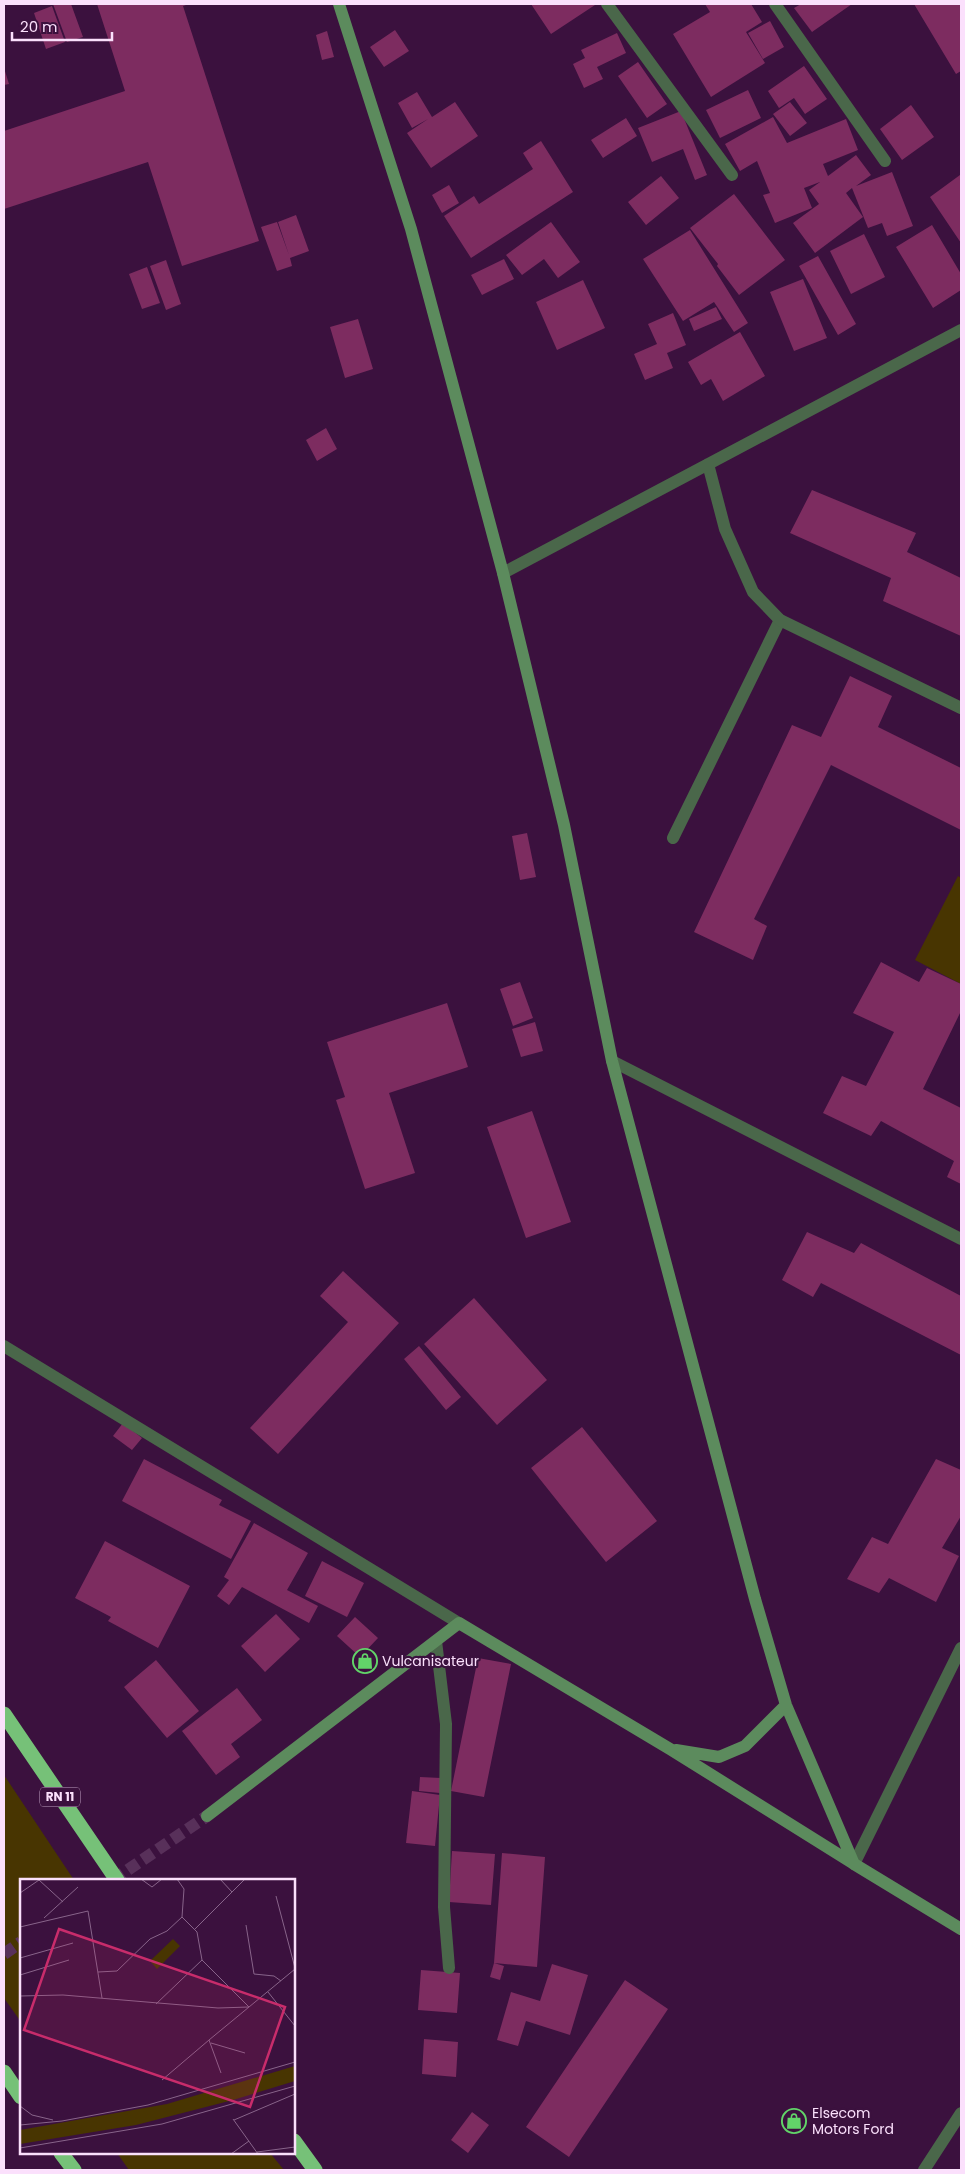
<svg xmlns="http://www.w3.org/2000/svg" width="965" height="2174" font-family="Poppins,sans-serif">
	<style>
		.green { fill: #483501 }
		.building { fill: #7d2c60 }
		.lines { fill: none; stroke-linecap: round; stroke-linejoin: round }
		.secondary-tunnel { stroke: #58305a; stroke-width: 12; stroke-dasharray: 12 6; stroke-linecap: butt }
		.lane { stroke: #4a674a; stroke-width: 12 }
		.street { stroke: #4a674a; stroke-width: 12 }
		.secondary { stroke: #5c8b5d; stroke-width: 12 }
		.highway { stroke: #76c178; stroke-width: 15 }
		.labels { text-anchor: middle; stroke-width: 4.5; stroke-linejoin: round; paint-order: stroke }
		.shield { fill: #3b113e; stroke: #c1a2c3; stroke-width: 1 }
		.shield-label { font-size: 12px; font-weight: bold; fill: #fbe0fc }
		.poi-label { font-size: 14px; fill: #fbe0fc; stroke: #3b113e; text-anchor: start }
		.inset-road { fill: none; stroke: #88648a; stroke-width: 1 }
		.view { fill: #c82c6b; fill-opacity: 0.15; stroke: #c82c6b; stroke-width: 2.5 }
		.inset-edge { fill: none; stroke: #fbe0fc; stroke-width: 2.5 }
	</style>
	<rect width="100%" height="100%" fill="#3b113e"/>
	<path class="green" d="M958,876L961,878V984L915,960Z
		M4,1775L74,1880H21V2022L4,1998Z
		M117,2153H270L284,2170H129Z"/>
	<path class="building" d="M53,4H71L83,37L67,42Z
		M97,4H189L183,6L259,241L182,266L148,162L4,209V131L125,91Z
		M531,4H594L595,5L551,34Z
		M705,4H751L762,22L746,32L765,63L711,97L673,34L710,12Z
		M801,4H852L812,32L794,8Z
		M914,4H961V71L956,74Z
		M52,6L65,42L46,49L34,13Z
		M770,21L784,47L763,59L748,33Z
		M395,30L409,51L384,67L370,47Z
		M327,31L334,57L322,60L316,35Z
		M617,33L626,53L597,67L603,79L584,88L573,64L585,58L581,50Z
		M638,62L667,104L647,118L618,76Z
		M804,66L827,99L805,114L794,98L779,108L768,91Z
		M4,68L9,84L4,85Z
		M748,90L761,118L720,138L706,110Z
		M417,92L432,117L455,102L478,136L431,168L407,133L428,119L412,128L398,103Z
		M790,102L807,123L790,136L773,114Z
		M911,105L934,137L902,160L880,129Z
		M681,111L707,175L695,180L683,149L652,162L638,128Z
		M773,117L787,143L846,119L858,150L823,164L828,176L856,155L871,175L856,186L892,172L913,226L887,236L882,223L868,228L852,188L846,193L863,217L815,253L793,223L819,204L809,190L820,182L804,188L812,208L775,223L763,195L770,193L757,161L740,171L725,144Z
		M626,118L637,136L603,158L591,140Z
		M541,141L573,192L471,258L444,216L474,196L479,204L533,169L523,153Z
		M960,175L961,177V243L930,197Z
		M661,176L679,198L646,225L628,202Z
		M449,185L459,203L442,213L432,195Z
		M734,194L785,260L739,295L717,266L718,264L690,228Z
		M296,215L309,251L290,258L292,266L277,271L261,227L277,222L289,255L278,222Z
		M551,222L580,262L558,278L544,259L522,275L506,255Z
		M932,225L961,274V290L933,308L896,247Z
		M690,230L748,323L734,332L714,302L683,321L643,259Z
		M864,234L885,277L851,294L830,251Z
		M818,256L856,324L838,335L799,266Z
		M504,259L514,279L482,295L471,275Z
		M166,260L181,304L166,310L150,266Z
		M147,267L160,303L142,309L129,274Z
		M803,279L827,338L794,351L770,292Z
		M583,280L605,328L557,350L536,302Z
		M716,307L722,319L694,331L689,319Z
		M673,313L686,345L667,353L673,368L645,380L634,354L657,344L648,324Z
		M358,319L373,369L345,378L330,327Z
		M740,332L765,376L723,401L711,379L701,385L688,362Z
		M326,428L337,449L317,461L306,440Z
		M812,490L916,533L907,552L961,578V636L883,601L891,578L790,533Z
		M850,676L892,696L878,727L961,768V830L831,765L754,919L767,926L753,960L694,932L792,725L821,737Z
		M527,833L536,877L520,880L512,836Z
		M881,962L919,982L927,968L961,984V1011L923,1089L961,1108V1184L947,1177L954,1161L881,1121L871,1136L823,1113L842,1076L866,1086L894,1032L853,1013Z
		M520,982L533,1018L513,1026L500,989Z
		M447,1003L468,1067L389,1093L415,1173L365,1189L336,1100L345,1097L327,1042Z
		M535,1022L543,1051L521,1057L512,1029Z
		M532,1111L571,1222L526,1238L487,1127Z
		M807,1232L854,1253L861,1243L961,1296V1355L821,1283L813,1297L782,1280Z
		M343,1271L399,1323L278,1454L250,1428L348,1322L320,1296Z
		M474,1298L547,1380L497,1425L424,1344Z
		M419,1346L461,1397L446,1410L404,1359Z
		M123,1423L142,1438L132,1450L113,1436Z
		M582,1427L657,1521L606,1562L531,1468Z
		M144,1459L222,1500L219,1505L251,1521L231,1559L122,1501Z
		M936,1459L961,1470V1516L942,1548L959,1556L936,1602L889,1578L879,1593L847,1579L872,1537L888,1544Z
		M254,1523L308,1553L287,1590L318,1606L309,1623L242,1587L229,1605L217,1596L229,1580L224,1577Z
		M105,1541L190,1586L158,1648L108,1621L111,1617L75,1598Z
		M322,1561L364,1583L347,1617L305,1596Z
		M276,1614L300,1639L265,1672L241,1646Z
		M355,1617L378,1638L360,1657L337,1636Z
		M478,1658L511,1664L484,1797L451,1791Z
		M156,1660L199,1711L167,1738L124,1687Z
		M237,1688L262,1720L231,1744L240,1757L216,1775L182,1731Z
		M420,1777L441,1778L440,1793L419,1791Z
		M412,1791L440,1795L435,1846L406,1843Z
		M452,1851L495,1854L491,1905L449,1902Z
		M502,1853L545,1857L537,1967L494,1963L504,1966L500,1980L490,1977L494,1963Z
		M552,1964L588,1975L570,2035L526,2021L518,2046L497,2040L511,1992L540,2001Z
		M421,1970L460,1973L457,2013L418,2010Z
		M625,1980L668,2009L569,2157L526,2127Z
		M424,2039L458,2042L456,2077L422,2074Z
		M472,2112L489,2125L468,2153L451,2140Z"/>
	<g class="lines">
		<path class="secondary-tunnel" d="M113,1880L207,1816
			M4,1954L21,1942"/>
		<path class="lane" d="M673,838L780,620"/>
		<path class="street" d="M607,4L732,175
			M775,4L885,161
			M708,464L725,529L753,592L780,620L961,708
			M503,573L961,330
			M612,1061L961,1239
			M4,1346L459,1623
			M436,1641L446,1724L444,1907L449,1968
			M854,1864L961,1648
			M924,2170L961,2113"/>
		<path class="secondary" d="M339,4L411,229L503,573L564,825L612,1061L755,1599L786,1705L854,1864L961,1929
			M676,1750L719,1757L745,1746L786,1705
			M207,1816L459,1623L670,1749L854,1864"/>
		<path class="highway" d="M4,1714L117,1880
			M4,2072L21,2097
			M294,2141L315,2170
			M61,2153L74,2170"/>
	</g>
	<defs>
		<symbol id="shop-ring" viewBox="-11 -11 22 22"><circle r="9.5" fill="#3b113e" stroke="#62d469" stroke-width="1.5"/><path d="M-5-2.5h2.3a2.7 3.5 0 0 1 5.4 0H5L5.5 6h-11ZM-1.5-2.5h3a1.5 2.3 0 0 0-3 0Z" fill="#62d469"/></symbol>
	</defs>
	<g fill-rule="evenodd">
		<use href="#shop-ring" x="351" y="1647" width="28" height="28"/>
		<use href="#shop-ring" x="780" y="2107" width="28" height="28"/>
	</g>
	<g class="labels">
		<rect class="shield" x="40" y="1787.5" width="40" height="19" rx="4"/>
		<g class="shield-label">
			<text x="60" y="1801">RN 11</text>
		</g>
		<g class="poi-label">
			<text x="382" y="1666">Vulcanisateur</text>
			<text x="812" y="2118">Elsecom<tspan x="812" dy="16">Motors Ford</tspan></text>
		</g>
	</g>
	<g transform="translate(20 1879)">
		<rect width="275" height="275" fill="#3b113e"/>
		<path d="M153,60L160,67L137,90L130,82ZM275,187V202L213,221L116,246L0,265V251L147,225Z" fill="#483501"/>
		<path class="inset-road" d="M121,0L132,8L142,0M200,0L212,13M0,14L19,1L43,23M256,17L275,89M162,38L177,53L182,81L229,128L189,161L201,194M24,39L58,8M226,46L234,95L254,97L261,102M0,48L68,32L82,119M175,50L225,0M0,79L53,64M78,93L97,92L130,60L147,52L162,38L164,10L157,0M0,96L49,81M248,113L275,147M0,117L43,116L198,129L229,128L275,90M136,125L182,81M191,164L225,174M142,201L189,161M0,227L12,236L33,241M213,240L238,275M214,241L275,215M0,246L42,242L128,226L275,183M0,269L142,245L275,207M237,273L275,268M211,275L229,262"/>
		<path class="view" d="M39,50L265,128L230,228L4,151Z"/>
		<rect width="275" height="275" class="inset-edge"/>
	</g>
	<rect width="965" height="2174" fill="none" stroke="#fbe0fc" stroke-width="10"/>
	<path d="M12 32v8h100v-8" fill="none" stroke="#fbe0fc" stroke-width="2.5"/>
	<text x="20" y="32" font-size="15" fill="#fbe0fc" stroke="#3b113e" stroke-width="4" paint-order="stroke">20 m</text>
</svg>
